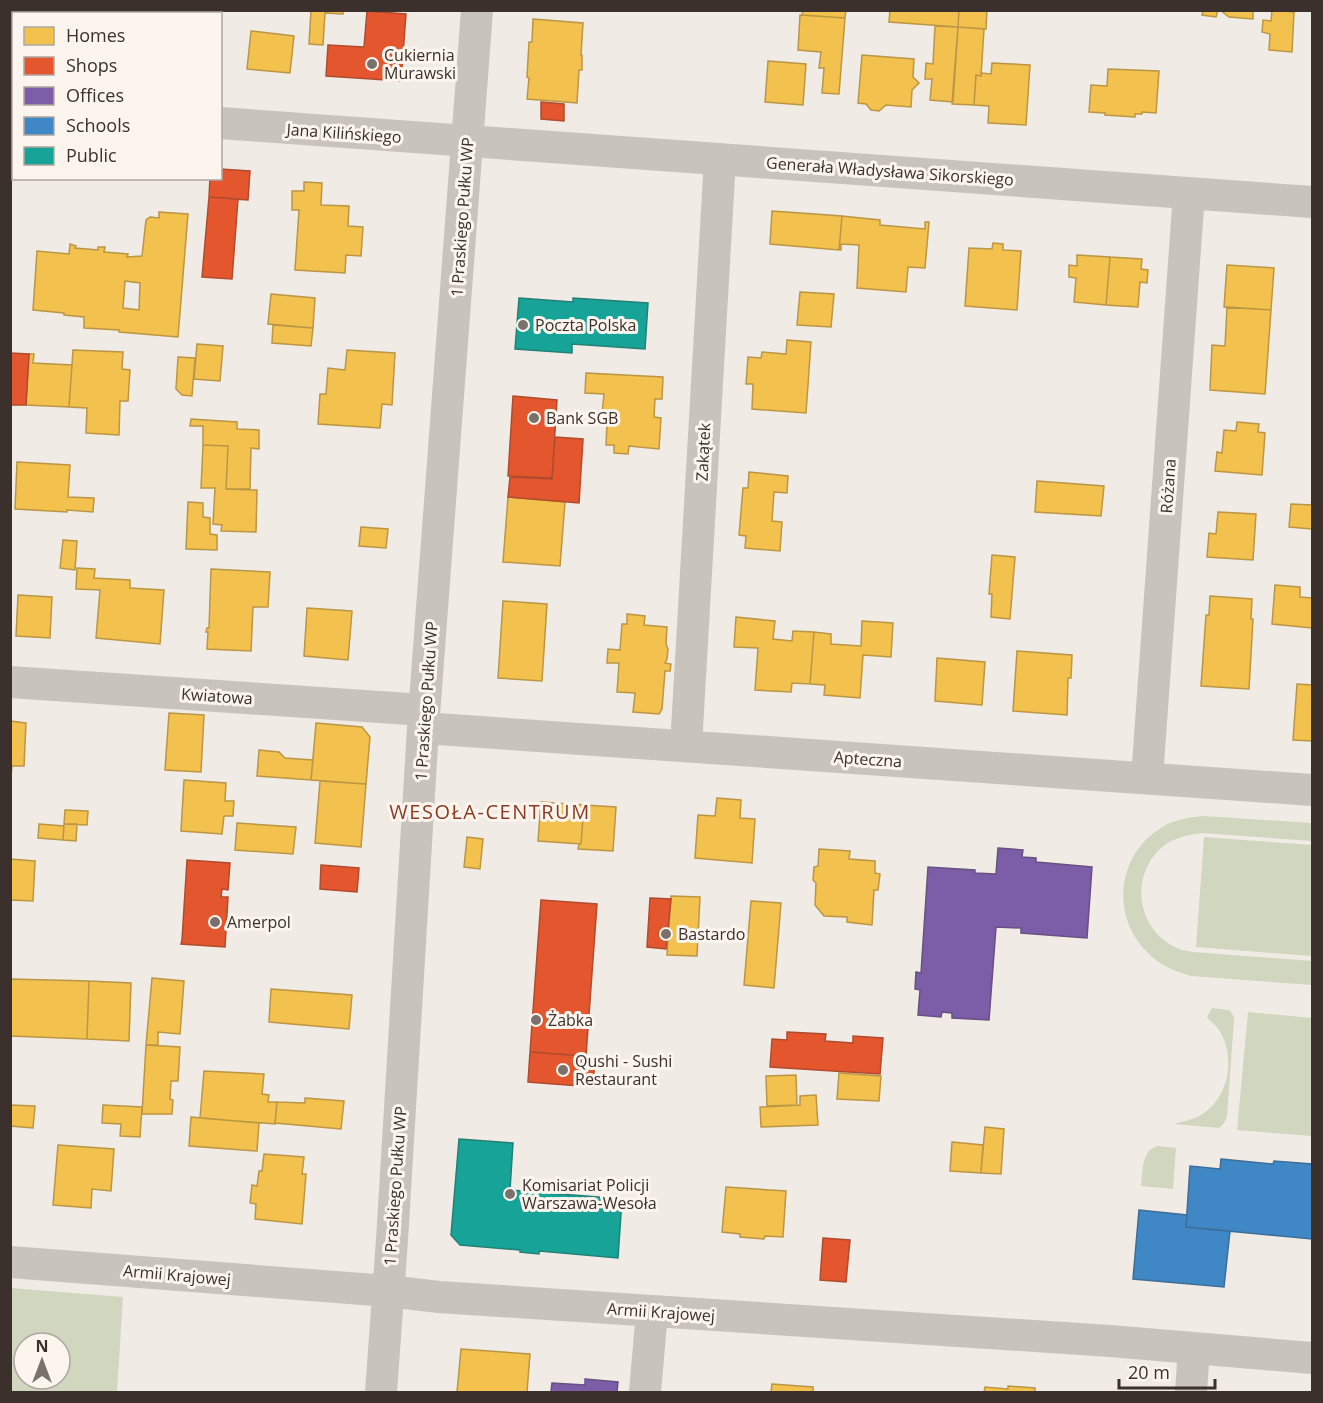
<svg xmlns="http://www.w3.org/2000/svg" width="1323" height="1403" font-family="'Open Sans',sans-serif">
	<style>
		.green { fill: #d1d6bf; fill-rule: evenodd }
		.homes { fill: #f2c14e; stroke: #bb9644; stroke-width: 1.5; fill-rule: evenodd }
		.shops { fill: #e4572e; stroke: #b14b2d; stroke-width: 1.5 }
		.offices { fill: #7b5ea7; stroke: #685082; stroke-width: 1.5 }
		.schools { fill: #3f88c5; stroke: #3e6e97; stroke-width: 1.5 }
		.public { fill: #17a398; stroke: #228077; stroke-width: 1.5 }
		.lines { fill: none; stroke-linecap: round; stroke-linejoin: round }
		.minor { stroke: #c9c3be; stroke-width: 32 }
		.poi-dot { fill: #7a716c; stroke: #fbf5ee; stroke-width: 2 }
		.labels { text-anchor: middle; stroke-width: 6; stroke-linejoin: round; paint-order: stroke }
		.poi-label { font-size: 16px; fill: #3b302b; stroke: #fbf5ee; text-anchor: start }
		.street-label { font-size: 16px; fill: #3b302b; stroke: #fbf5ee }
		.quarter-label { font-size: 20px; letter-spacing: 1.5px; fill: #8c3b22; stroke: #fbf5ee }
	</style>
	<rect width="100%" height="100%" fill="#f0ebe5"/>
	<path class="green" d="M1204,816L1312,823V841L1202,833C1187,835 1171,838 1160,849C1130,877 1137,929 1175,947C1180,950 1187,951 1193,952L1312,961V985L1191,976C1174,971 1159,965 1147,952C1109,914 1118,852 1164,826C1177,819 1191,817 1204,816Z
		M1204,837L1312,845V956L1196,947Z
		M1212,1008L1229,1010L1233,1015L1234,1019L1227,1117L1224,1123L1219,1128L1174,1124C1183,1121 1193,1120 1201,1115C1228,1098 1235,1062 1222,1035C1219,1028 1212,1023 1207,1017Z
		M1248,1012L1312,1018V1136L1237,1130Z
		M1158,1146L1176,1148L1173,1189L1141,1186C1143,1171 1141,1150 1158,1146Z
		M11,1288L123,1297L117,1392H11ZM24,1343H60V1379H24Z"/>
	<path class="homes" d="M22,10H69V14H17Z
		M311,10H343V14L325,13L323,45L309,44Z
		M803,10H846L845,18L802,15Z
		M890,10H959L958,27L889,22Z
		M959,10H987L986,29L958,27Z
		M1203,10H1218L1216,17L1202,15Z
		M1220,10H1253V19L1229,17Z
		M1272,10L1294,12L1292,52L1269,50L1270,34L1262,32L1263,20L1271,21Z
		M800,15L845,18L839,94L822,93L824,68H819L821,52L798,50Z
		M533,19L583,23L581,55H582V70H579L577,103L527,99L529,78L527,77L529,42H532Z
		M935,26L958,27L953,102L930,100L932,79H925L926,63L933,64Z
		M958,27L984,29L981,76L976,75L974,105L952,104Z
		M251,31L294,36L290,73L247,69Z
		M862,55L914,59L913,77L919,83L912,90L911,107L886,105L879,111L871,110L866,104L858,103Z
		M768,61L806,64L803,105L765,102Z
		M992,63L1030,65L1026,125L988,123L989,106L974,105L976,75L981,76V73L991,74Z
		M1108,69L1159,71L1156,113L1142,112V114H1135V117L1105,115V113L1089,112L1091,85L1107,86Z
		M304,182L322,183L321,205L349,206L348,226L363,227L361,256L346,255L345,273L295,270L299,210H292V191H304Z
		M772,211L842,216L839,250L770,244Z
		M159,212L188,214L178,337L119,332V330L84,328V317L64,315V313L33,310L37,251L69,254L70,244L76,246L75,248L98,250V247H105L104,252L128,254L127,257L142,256L146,220L150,217L159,218ZM125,281L140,283L139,310L123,308Z
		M842,216L880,220V225L925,229V222H929L925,268L908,267L906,292L857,288L859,245L841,244V250H839Z
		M993,243L1003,244V250L1021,251L1017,310L965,306L969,248L992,249Z
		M1077,255L1110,257L1106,305L1074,302L1076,278L1069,277V265L1077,266Z
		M1110,257L1142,259L1141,269L1148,270L1147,283L1140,282L1138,307L1106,305Z
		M1227,265L1274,268L1271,310L1224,307Z
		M800,292L834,294L831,327L797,325Z
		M271,294L315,298L313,328L268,324Z
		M1227,307L1271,310L1265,394L1210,390L1212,345L1225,346Z
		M273,325L313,328L311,346L272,343Z
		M787,340L811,342L806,413L752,409L753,384H746L748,357L761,358L762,352L786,354Z
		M197,344L223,346L220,381L194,379Z
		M73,350L123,352L122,369L130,370L128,401H120L119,435L86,433L87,408L69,407Z
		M347,350L395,353L392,405L382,404L380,428L318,424L320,394H326L328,368L345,370Z
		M29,354H34L33,363L72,365L69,407L26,405Z
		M178,357L195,358L192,396L182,395L176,389Z
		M586,373L663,377L662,399H655L654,417L661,418L659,449L629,446L628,454L614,453V445H606L607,424H601L604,394L585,393Z
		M191,419L237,422V429L259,430V449L251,448L250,489H226L228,446L203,445V426H190Z
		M1237,422L1259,424L1258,432L1265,433L1262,475L1215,471L1217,452L1222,453L1224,430L1236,431Z
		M203,445L228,446L226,489L257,490L256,532L221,531L222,525L213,524L215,488H201Z
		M17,462L70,465L68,497L94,498L93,512L67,510V512L15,509Z
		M749,472L788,476L787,493L774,492L772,521L782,522L780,551L745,548L746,536L739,535L743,488H748Z
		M1037,481L1104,486L1101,516L1035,512Z
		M508,497L565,502L560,566L503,562Z
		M188,502L203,503V517L210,518V534L217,535V550L186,549Z
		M1291,504L1312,505V529L1289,527Z
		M1218,512L1256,514L1253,560L1207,557L1209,533L1216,534Z
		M361,527L388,529L386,548L359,546Z
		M63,540L77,541L75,570L60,568Z
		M992,555L1015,557L1010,619L991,617L992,594H989Z
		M77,568L95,569L94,578L130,580V588L164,590L160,644L96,638L100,590L76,589Z
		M211,569L270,572L268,607H253L251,651L207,649L208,632H206L207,628H209Z
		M1275,585L1300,587V597L1312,598V628L1272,624Z
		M18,595L52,597L50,638L16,636Z
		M1210,596L1252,599L1251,619H1253L1249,689L1201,686L1206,615H1209Z
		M503,601L547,604L542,681L498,678Z
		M307,608L352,611L348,660L304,656Z
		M627,614L645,616L644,625L667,627L666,644L668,649L667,659L665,663L671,664L670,671H665L662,709L659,714L633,712L635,693L617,692L619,663H607L608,649L620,650L622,624H627Z
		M736,617L775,621L773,639L792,641L793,631L814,632L810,684L792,683L791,692L755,690L758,648L734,647Z
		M862,621L893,623L891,657L863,655L860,698L824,695L825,685L810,684L814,632L831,634V644L861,646Z
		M1017,651L1072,655L1071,678H1068L1067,715L1013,711Z
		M937,658L985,662L982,705L935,701Z
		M1297,684L1312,685V741L1293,740Z
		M169,713L204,715L201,772L165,770Z
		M10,721L26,723L24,766H12L11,777Z
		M316,723L362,727L370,737L366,784L311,780Z
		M259,750L279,752L285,758L313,760L311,780L257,776Z
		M184,780L226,783L225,801H234L233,816H224L222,834L181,831Z
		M320,781L366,784L361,847L315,843Z
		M717,798L741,800L740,818L755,819L752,863L695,858L698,815L715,816Z
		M541,802L584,805L581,844L538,841Z
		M584,805L616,807L613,851L578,849L579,844H581Z
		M65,810L88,811L87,825L64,824Z
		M237,823L296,827L293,854L235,850Z
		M39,824L64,826L63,840L38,838Z
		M64,824H77L76,841L63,840Z
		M467,837L483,839L480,869L464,867Z
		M819,849L850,851L849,859L875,861V873L880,874L878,890H874L872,925L847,922V917L824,916L815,905L816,883L813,880L814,867L818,866Z
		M10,859L35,861L33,901L10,900Z
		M671,896L700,897L697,956L667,955Z
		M751,901L781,903L774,988L744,985Z
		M152,978L184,981L180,1034L158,1032V1045H146Z
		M10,979L89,981L87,1039L10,1036Z
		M89,981L131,983L129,1041L87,1039Z
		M271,989L352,995L349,1029L269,1022Z
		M146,1045L180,1047L178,1081H171L170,1099L173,1100L172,1114H142Z
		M204,1071L264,1074L262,1094L269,1095L268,1102H277L275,1124L200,1118Z
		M839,1073L881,1076L879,1101L837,1099Z
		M796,1075L797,1105L767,1106L766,1076Z
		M816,1095L818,1125L761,1127L760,1107L800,1105V1096Z
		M305,1098L344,1101L341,1129L275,1123L277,1102L305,1103Z
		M10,1105L35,1106L33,1128L10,1126Z
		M103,1105L142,1107L140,1137L120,1136L121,1124L102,1123Z
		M191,1117L259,1123L257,1151L189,1146Z
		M985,1127L1004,1129L1001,1174L981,1173Z
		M952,1142L983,1145L981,1173L950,1171Z
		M58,1145L114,1149L111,1191L92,1189L91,1208L53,1205Z
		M264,1154L304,1157L302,1174H306L302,1224L255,1219L256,1204L250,1203L252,1185L257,1186L259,1171H262Z
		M726,1187L786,1191L783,1237L765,1236L764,1239L740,1237V1234L722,1232Z
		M461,1349L530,1354L527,1392H457Z
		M772,1384L813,1387V1392H771Z
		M1008,1386L1035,1388V1392H984L985,1387L1008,1389Z"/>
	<path class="shops" d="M367,11L406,14L401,81L326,76L328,45L364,47Z
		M541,102L564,104V121L541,119Z
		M220,169L250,171L248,200L209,197L210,178H220Z
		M209,197L238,199L232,279L202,277Z
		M10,353L29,354L26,405H10Z
		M513,396L557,400L552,478L508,476Z
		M555,437L583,439L579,503L508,497L510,477L552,479Z
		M187,860L230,863L228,890L222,889L221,897H228L225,947L181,944L182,940Z
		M321,865L359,868L357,892L320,889Z
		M650,898L671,899L666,949L647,947Z
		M541,900L597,904L586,1056L530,1052Z
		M787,1032L826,1034L825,1041L853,1043V1036L883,1038L880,1074L770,1067L772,1039L787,1040Z
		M530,1052L595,1057L593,1087L528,1082Z
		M823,1238L850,1240L846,1282L820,1280Z"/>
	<path class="offices" d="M998,848L1023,850L1022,857L1036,858V862L1092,867L1087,938L1021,933V928L996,927L989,1020L952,1018V1013L942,1012L941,1017L918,1015L920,990L915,989L916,972L921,973L928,867L975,870V873L996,874Z
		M585,1379L618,1382L617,1392H551L552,1383L585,1385Z"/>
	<path class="schools" d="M1221,1159L1273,1164L1274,1161L1312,1164V1239L1186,1227L1190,1166L1220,1169Z
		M1139,1210L1187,1215L1186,1227L1230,1231L1224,1287L1133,1279Z"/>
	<path class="public" d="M519,298L573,302V298L648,303L645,349L572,344V353L515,349Z
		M459,1139L513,1143L510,1190L622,1199L618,1258L539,1251V1254L520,1252V1250L460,1245L451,1235Z"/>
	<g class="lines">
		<path class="minor" d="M10,108H14
			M220,123L1312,202
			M10,682L424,710
			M423,728L1312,790
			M686,746L720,159
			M1147,778L1189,193
			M10,1262L388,1291L439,1297L1110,1341L1312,1358
			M381,1392L392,1240L423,728L477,10
			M645,1392L652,1312
			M1191,1392L1194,1348"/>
	</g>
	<g class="poi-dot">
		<circle cx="372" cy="64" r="6"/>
		<circle cx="523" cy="325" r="6"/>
		<circle cx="534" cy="418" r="6"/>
		<circle cx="215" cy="922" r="6"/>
		<circle cx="666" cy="934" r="6"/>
		<circle cx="536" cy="1020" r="6"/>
		<circle cx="563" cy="1070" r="6"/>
		<circle cx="510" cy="1194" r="6"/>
	</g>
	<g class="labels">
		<g class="poi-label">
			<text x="384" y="61">Cukiernia<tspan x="384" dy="18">Murawski</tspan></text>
			<text x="535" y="331">Poczta Polska</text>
			<text x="546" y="424">Bank SGB</text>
			<text x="227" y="928">Amerpol</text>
			<text x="678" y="940">Bastardo</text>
			<text x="548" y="1026">Żabka</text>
			<text x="575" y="1067">Qushi - Sushi<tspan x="575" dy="18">Restaurant</tspan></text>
			<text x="522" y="1191">Komisariat Policji<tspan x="522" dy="18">Warszawa-Wesoła</tspan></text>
		</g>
		<g class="street-label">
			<text transform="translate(344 133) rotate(4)" y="6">Jana Kilińskiego</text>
			<text transform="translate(890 171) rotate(4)" y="6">Generała Władysława Sikorskiego</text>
			<text transform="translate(462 217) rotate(-86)" y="6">1 Praskiego Pułku WP</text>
			<text transform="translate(703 452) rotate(-87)" y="6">Zakątek</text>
			<text transform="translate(1168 486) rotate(-86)" y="6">Różana</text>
			<text transform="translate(217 696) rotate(4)" y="6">Kwiatowa</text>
			<text transform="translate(426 701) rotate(-86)" y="6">1 Praskiego Pułku WP</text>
			<text transform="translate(868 759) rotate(4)" y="6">Apteczna</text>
			<text transform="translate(395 1186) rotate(-86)" y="6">1 Praskiego Pułku WP</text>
			<text transform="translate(177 1275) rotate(5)" y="6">Armii Krajowej</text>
			<text transform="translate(661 1312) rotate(4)" y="6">Armii Krajowej</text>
		</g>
		<g class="quarter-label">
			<text x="490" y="819">WESOŁA-CENTRUM</text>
		</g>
	</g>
	<rect width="1323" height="1403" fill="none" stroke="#3b302b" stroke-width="24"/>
	<rect x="12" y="12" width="210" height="168" fill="#fbf5ee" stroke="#aea6a0" stroke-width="1.5"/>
	<rect x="24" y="27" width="30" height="18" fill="#f2c14e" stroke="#aea6a0" stroke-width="1.5"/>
	<text x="66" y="42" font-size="18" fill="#3b302b">Homes</text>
	<rect x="24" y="57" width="30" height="18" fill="#e4572e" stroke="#aea6a0" stroke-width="1.5"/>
	<text x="66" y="72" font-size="18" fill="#3b302b">Shops</text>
	<rect x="24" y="87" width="30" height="18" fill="#7b5ea7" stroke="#aea6a0" stroke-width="1.5"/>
	<text x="66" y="102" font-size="18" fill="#3b302b">Offices</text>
	<rect x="24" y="117" width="30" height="18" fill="#3f88c5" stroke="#aea6a0" stroke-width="1.5"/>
	<text x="66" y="132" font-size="18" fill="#3b302b">Schools</text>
	<rect x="24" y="147" width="30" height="18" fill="#17a398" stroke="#aea6a0" stroke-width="1.5"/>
	<text x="66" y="162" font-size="18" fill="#3b302b">Public</text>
	<g transform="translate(42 1361)"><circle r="28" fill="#fbf5ee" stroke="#aea6a0" stroke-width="1.5"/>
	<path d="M0-4.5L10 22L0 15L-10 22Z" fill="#7a716c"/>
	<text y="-9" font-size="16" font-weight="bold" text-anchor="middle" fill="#3b302b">N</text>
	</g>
	<path d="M1119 1379v9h96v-9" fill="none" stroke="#3b302b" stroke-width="3"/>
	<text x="1128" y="1379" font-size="18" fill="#3b302b" stroke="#fbf5ee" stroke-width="4.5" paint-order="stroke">20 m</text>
</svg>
